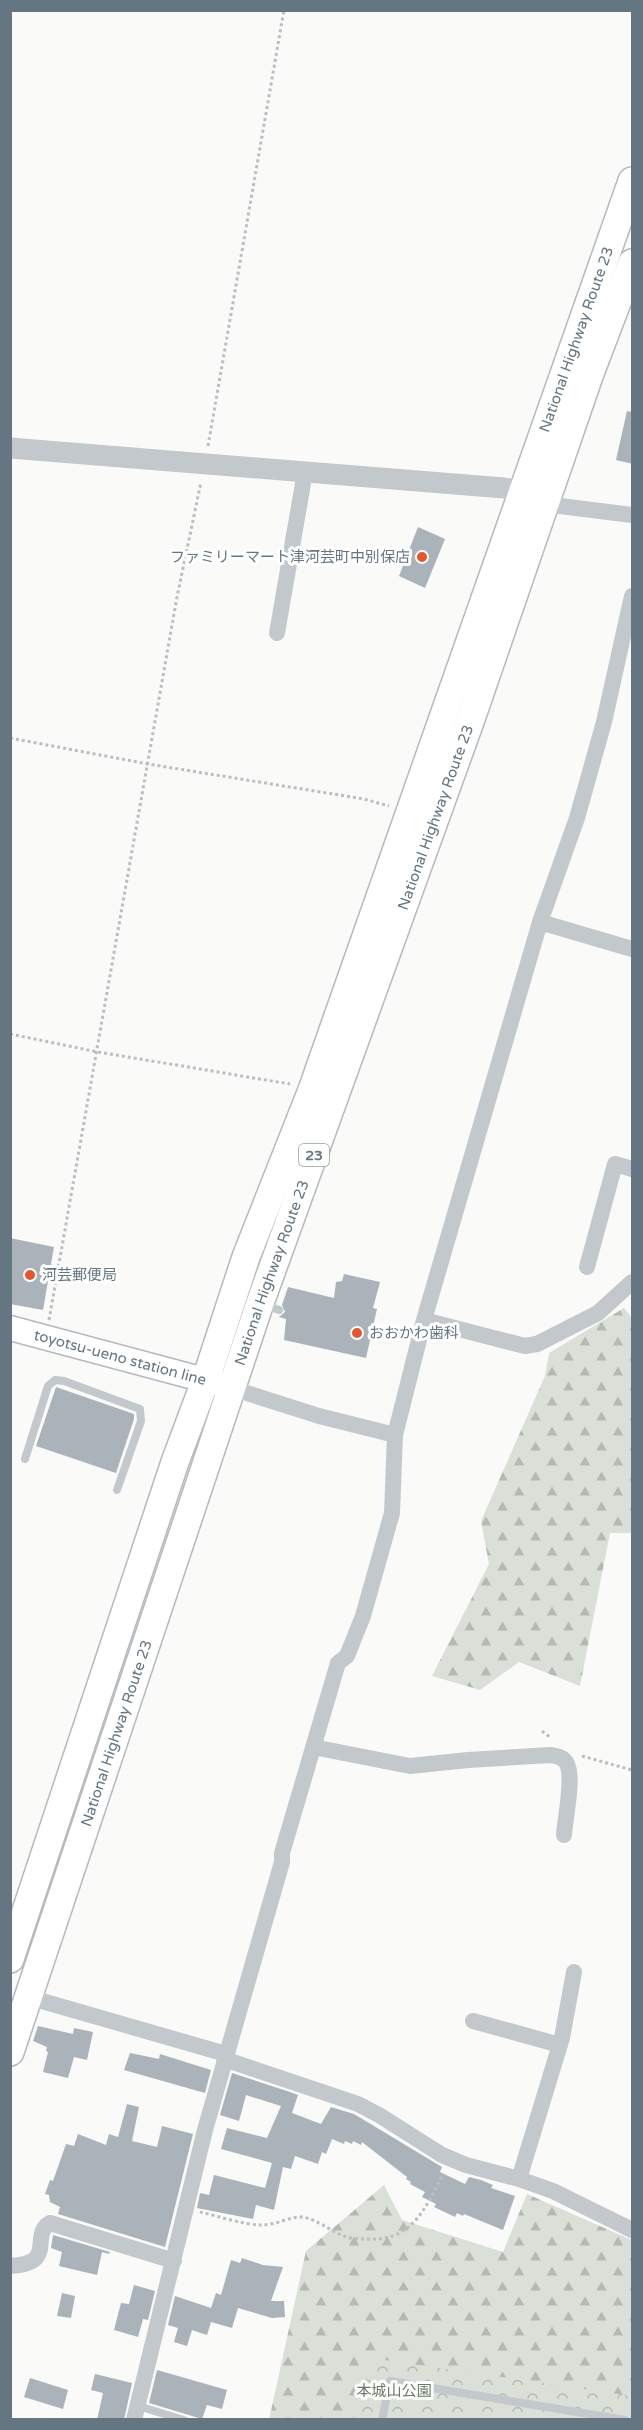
<svg xmlns="http://www.w3.org/2000/svg" width="643" height="2430" font-family="'Varela Round','Noto Sans JP',sans-serif">
	<style>
		.forest { fill: url(#forest-firs) }
		.park { fill: url(#park-crowns) }
		.building { fill: #aab3b9 }
		.lines { fill: none; stroke-linecap: round; stroke-linejoin: round }
		.secondary-casing { stroke: #b3babf; stroke-width: 27 }
		.trunk-casing { stroke: #b4b9bd; stroke-width: 30 }
		.path { stroke: #bbbfc2; stroke-width: 3; stroke-dasharray: 3 3; stroke-linecap: butt }
		.service { stroke: #c3c8cc; stroke-width: 8 }
		.minor { stroke: #c3c8cc; stroke-width: 16 }
		.tertiary { stroke: #c3c8cc; stroke-width: 21 }
		.secondary { stroke: #fff; stroke-width: 24 }
		.trunk { stroke: #fff; stroke-width: 27 }
		.poi-dot { fill: #e4572e; stroke: #fff; stroke-width: 2 }
		.labels { text-anchor: middle; stroke-width: 6; stroke-linejoin: round; paint-order: stroke }
		.shield { fill: #fff; stroke: #939fa8; stroke-width: 1.5 }
		.shield-label { font-size: 14px; font-weight: bold; fill: #657683 }
		.street-label { font-size: 15px; fill: #657683; stroke: #fff }
		.poi-label { font-size: 15px; fill: #657683; stroke: #fff; text-anchor: start }
		.park-label { font-size: 15px; fill: #687a64; stroke: #fff }
	</style>
	<defs>
		<pattern id="forest-firs" width="22" height="20" patternUnits="userSpaceOnUse" patternTransform="scale(1.5)"><rect width="22" height="20" fill="#dadfd7"/><path d="M5 1l3.5 6h-7zM16 11l3.5 6h-7z" fill="#b4b9b4"/></pattern>
		<pattern id="park-crowns" width="20" height="18" patternUnits="userSpaceOnUse" patternTransform="scale(1.5)"><rect width="20" height="18" fill="#dadfd7"/><path d="M2 6a3 3 0 1 1 6 0M12 15a3 3 0 1 1 6 0" fill="none" stroke="#b4b9b4"/></pattern>
	</defs>
	<rect width="100%" height="100%" fill="#fafaf8"/>
	<path class="forest" d="M624,1308L632,1318V1533H610L580,1686L519,1662L480,1690L432,1676L489,1564L481,1521L545,1376L549,1353Z
		M384,2185L402,2220L503,2252L527,2194L632,2240V2419L269,2420L306,2251Z"/>
	<path class="park" d="M371,2358L632,2396V2419L358,2420Z"/>
	<path class="building" d="M627,411L633,412V464L616,460Z
		M418,527L445,539L425,588L399,576Z
		M10,1238L54,1247L43,1310L10,1304Z
		M344,1274L380,1282L373,1308L377,1309L366,1358L284,1340L286,1319L279,1317L285,1312L282,1305L288,1287L334,1298L336,1282L342,1281Z
		M56,1387L134,1414V1419L116,1473L36,1446Z
		M38,2026L73,2034L74,2028L93,2032L87,2060L74,2057L68,2078L43,2072L48,2052L46,2051L47,2047L33,2041Z
		M130,2053L159,2059L160,2054L211,2070L205,2093L124,2070Z
		M232,2073L287,2091L285,2096L287,2091L298,2095L292,2113L321,2124L331,2107L354,2114L442,2167L440,2172L465,2184L469,2177L481,2180L493,2185L491,2188L515,2196L503,2230L464,2214L463,2216L457,2213L455,2217L434,2207L436,2204L422,2197L425,2192L410,2184L411,2182L406,2179L407,2177L362,2142L361,2145L353,2141L352,2144L345,2141L344,2144L332,2139L326,2154L322,2152L318,2164L295,2156L291,2169L283,2167L274,2210L256,2205L253,2219L197,2208L200,2193L209,2195L214,2175L265,2188L272,2163L221,2149L227,2128L267,2138L281,2106L246,2095L239,2121L220,2115Z
		M127,2104L139,2107L132,2141L157,2147L162,2126L193,2134L165,2247L58,2214L60,2207L50,2202L49,2195L45,2194L50,2180L53,2181L66,2144L74,2146L78,2134L106,2145L109,2134L118,2137Z
		M53,2235L110,2252L109,2254L102,2252L97,2275L59,2266L62,2252L51,2248Z
		M242,2258L263,2265L283,2267L271,2301H284L285,2317L272,2318L238,2308L232,2328L211,2322L207,2335L192,2330L187,2346L174,2342L178,2328L168,2325L175,2296L211,2308L216,2293L221,2295L231,2260L240,2263Z
		M134,2285L155,2291L148,2320L143,2319L138,2337L114,2330L121,2303L129,2304Z
		M62,2293L75,2296L71,2318L57,2316Z
		M157,2370L227,2390L222,2409L207,2405L202,2419L149,2403Z
		M95,2374L132,2383L124,2420H97L103,2393L91,2390Z
		M30,2378L68,2390L63,2409L24,2397Z"/>
	<g class="lines">
		<defs>
			<g id="secondary">
				<path id="s1" d="M10,1328L223,1385"/>
			</g>
			<g id="trunk">
				<path id="s2" d="M10,1959L175,1462L206,1379L246,1257L312,1090L632,181"/>
				<path id="s3" d="M10,2052L260,1303L471,719L589,376L632,263"/>
			</g>
		</defs>
		<use href="#secondary" class="secondary-casing"/>
		<use href="#trunk" class="trunk-casing"/>
		<path class="path" d="M208,446L284,10
			M10,738L148,764L364,799L389,806
			M10,1034L98,1052L290,1084
			M49,1320L177,597L201,482
			M542,1731L551,1738
			M582,1756L632,1770
			M200,2212C218,2216 244,2225 262,2225C276,2225 292,2216 302,2217C317,2219 330,2231 344,2236C350,2239 359,2239 366,2239C412,2242 425,2209 443,2174"/>
		<path class="service" d="M263,1304L279,1310
			M25,1459L48,1386L55,1380L64,1381L140,1409L141,1421L117,1490
			M138,2406L184,2420
			M382,2420L390,2381L625,2420"/>
		<path class="minor" d="M544,504L632,515
			M277,633L305,472
			M540,922L632,949
			M587,1267L615,1164L632,1169
			M424,1320L525,1346L537,1344L598,1313L632,1282
			M231,1388L319,1416L395,1435
			M313,1747L410,1766L468,1760L551,1755C557,1756 564,1757 567,1764C574,1778 565,1818 564,1835
			M28,1997L226,2054
			M473,2021L560,2045
			M224,2059L358,2104L379,2115L442,2155L466,2165L519,2179L553,2191L632,2230
			M519,2179L562,2038L574,1972
			M10,2266C58,2264 29,2235 50,2223L174,2261
			M134,2420L205,2130L282,1862V1853L338,1663L347,1656L363,1616L392,1513L395,1435L424,1320L540,922L577,818L604,722L632,596"/>
		<path class="tertiary" d="M10,448L504,488L523,491L534,498"/>
		<use href="#secondary" class="secondary"/>
		<use href="#trunk" class="trunk"/>
	</g>
	<g class="poi-dot">
		<circle cx="422" cy="557" r="6"/>
		<circle cx="30" cy="1275" r="6"/>
		<circle cx="357" cy="1333" r="6"/>
	</g>
	<g class="labels">
		<rect class="shield" x="299" y="1144" width="30" height="22" rx="4.5"/>
		<g class="shield-label">
			<text x="314" y="1160">23</text>
		</g>
		<g class="street-label">
			<text dy="5" stroke="none"><textPath href="#s2" startOffset="1716">National Highway Route 23</textPath></text>
			<text dy="5" stroke="none"><textPath href="#s3" startOffset="1306">National Highway Route 23</textPath></text>
			<text dy="5" stroke="none"><textPath href="#s3" startOffset="822">National Highway Route 23</textPath></text>
			<text dy="5" stroke="none"><textPath href="#s1" startOffset="114">toyotsu-ueno station line</textPath></text>
			<text dy="5" stroke="none"><textPath href="#s3" startOffset="336">National Highway Route 23</textPath></text>
		</g>
		<g class="poi-label">
			<text x="410" y="562" text-anchor="end">ファミリーマート津河芸町中別保店</text>
			<text x="42" y="1280">河芸郵便局</text>
			<text x="369" y="1338">おおかわ歯科</text>
		</g>
		<g class="park-label">
			<text x="394" y="2396">本城山公園</text>
		</g>
	</g>
	<rect width="643" height="2430" fill="none" stroke="#657683" stroke-width="24"/>
</svg>
